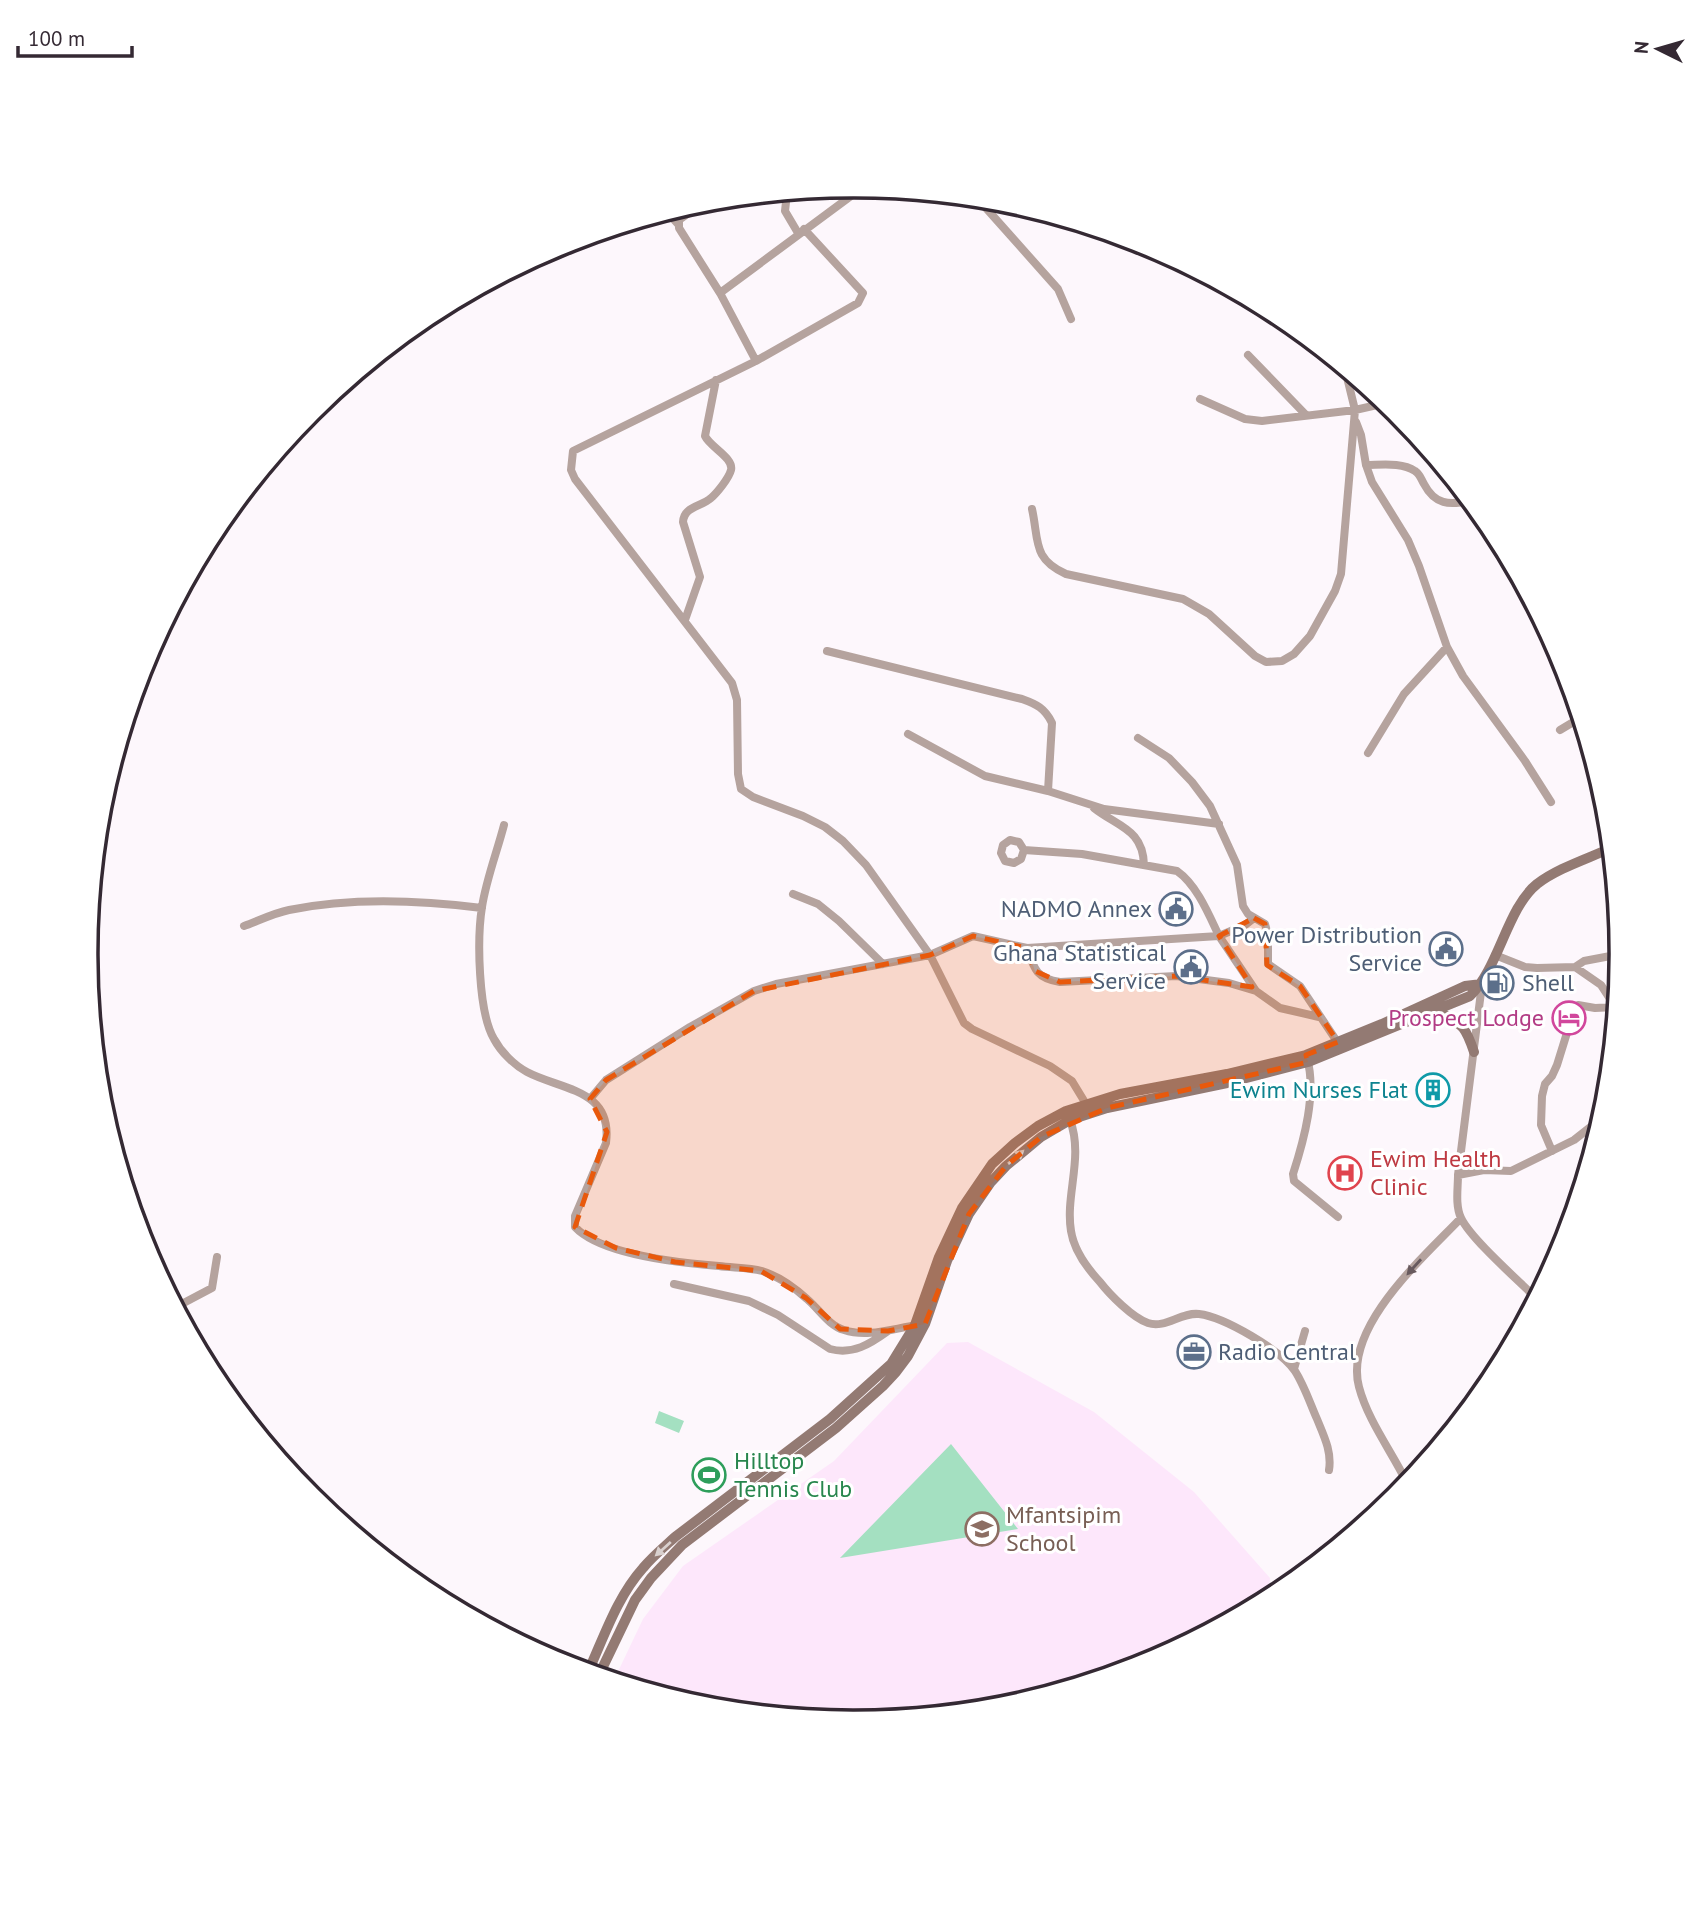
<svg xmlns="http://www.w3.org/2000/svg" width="1707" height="1908" font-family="'PT Sans',sans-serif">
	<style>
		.built { fill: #fde7fb }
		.green { fill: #a4e0c1 }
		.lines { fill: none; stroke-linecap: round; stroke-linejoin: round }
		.street { stroke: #b5a39e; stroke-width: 8 }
		.secondary { stroke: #937a73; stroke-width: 10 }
		.oneway { fill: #d9d0ce }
		.oneway2 { fill: #685a5e }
		.marked { fill: #e8590c; fill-opacity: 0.2; stroke: #e8590c; stroke-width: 5; stroke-dasharray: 14 9; stroke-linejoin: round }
		.labels { text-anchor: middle; stroke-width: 6; stroke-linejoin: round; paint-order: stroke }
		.service-label { font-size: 24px; fill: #4e5e75; stroke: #fff; text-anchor: end }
		.hotel-label { font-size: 24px; fill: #b23c85; stroke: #fff; text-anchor: end }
		.culture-label { font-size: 24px; fill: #0d838f; stroke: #fff; text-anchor: end }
		.health-label { font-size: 24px; fill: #be3a42; stroke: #fff; text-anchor: start }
		.leisure-label { font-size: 24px; fill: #27864d; stroke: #fff; text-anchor: start }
		.education-label { font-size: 24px; fill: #785e54; stroke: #fff; text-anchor: start }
		.rim { fill: none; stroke: #342933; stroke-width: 3.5 }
	</style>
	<rect width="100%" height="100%" fill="#fdf7fc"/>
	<path class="built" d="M968,1342L1094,1412L1194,1492L1270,1578L1268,1599L1147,1663L1003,1707L853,1722L703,1707L614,1680L643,1619L683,1566L834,1461L947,1343Z"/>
	<path class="green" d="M659,1411L684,1421L679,1433L655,1423Z
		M951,1444L1018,1529L840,1558Z
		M696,1467L722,1470L721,1483L695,1480Z"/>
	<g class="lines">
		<path class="street" d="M787,193L785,211L798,233
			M977,198L1058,289L1071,319
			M705,201L679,220V228L720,293L756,361L573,451L571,470L575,479L732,683L737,700L738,774L741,789L753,797L803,816L825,827L843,841L866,865L930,955L964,1023L972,1029L1050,1066L1072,1081L1086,1104
			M667,212L678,224
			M720,293L855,193L858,187
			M1248,355L1306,415
			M756,361L858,303L863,293L804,229
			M1345,369L1355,410L1386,403
			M1356,422L1361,435L1366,465L1372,482L1408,540L1419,566L1447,647L1463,676L1525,761L1551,802
			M1366,465C1381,465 1402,462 1415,471C1420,474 1421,479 1424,484C1435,505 1449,505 1470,501
			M1032,509C1039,540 1032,559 1066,574L1183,599L1209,614L1255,656L1266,662L1282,661L1294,654L1310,636L1335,591L1341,574L1355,410L1262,421L1245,419L1200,399
			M685,620L700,577L683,522C684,506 701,507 711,498C717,493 729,478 731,470C734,458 710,447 705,436L716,380
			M827,651L1022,699C1036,704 1045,708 1052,723L1048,791L1104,809L1219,824
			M1560,730L1580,718
			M908,734L985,776L1048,791
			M1138,738L1169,758L1192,782L1210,806L1237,865L1243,906L1248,914L1265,924L1268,935V964L1300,986L1340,1046
			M1368,753L1404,694L1447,647
			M1094,808C1118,827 1143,829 1144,865
			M504,825C497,852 486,880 482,907C477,938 478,1012 494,1039C501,1052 514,1065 527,1072C561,1090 613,1089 606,1143L575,1216V1227C601,1255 681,1263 719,1266C732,1268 748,1267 762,1271C778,1276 795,1288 807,1299C819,1309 829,1326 844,1330C868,1338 894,1328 919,1325
			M1024,850L1021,859L1014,863L1005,861L1001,853L1003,845L1010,840L1019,842L1024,850L1082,854L1177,871C1197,885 1209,915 1219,936L1245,925L1254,918
			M793,894L818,904L839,921L883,964
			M244,926C258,921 274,913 289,910C352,897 419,900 482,908
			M1027,948C1034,969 1036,978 1060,982L1176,976L1229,983L1256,991
			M1495,955L1525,967L1537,968L1575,967L1601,985L1616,1008
			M1575,967L1584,961L1621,954
			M1482,984L1458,1175C1458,1188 1455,1205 1461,1218C1471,1239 1518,1280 1536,1298
			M1307,1058C1317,1093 1304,1140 1293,1174L1294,1181L1338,1217
			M590,1099L606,1080L690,1027L754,991L776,984L930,955L973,936L1027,948L1219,936L1256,991L1280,1008L1319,1017
			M1605,1110L1608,1091
			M1070,1120C1084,1157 1065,1195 1071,1231C1074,1251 1087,1268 1100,1282C1110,1295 1133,1318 1148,1323C1165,1329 1181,1312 1199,1314C1224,1317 1281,1350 1295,1371C1304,1385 1310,1403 1317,1419C1324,1436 1332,1452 1329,1470
			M1552,1151L1541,1125L1542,1096L1545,1084L1552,1076L1557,1065L1575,1007L1578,1005L1595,1008L1616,1007
			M1458,1175L1484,1170L1511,1171L1574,1140L1602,1118
			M674,1284L749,1301L778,1315L830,1349C853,1355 870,1344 888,1331
			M176,1307L212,1288L217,1257
			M1294,1369L1305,1331
			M1407,1483C1392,1452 1368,1421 1359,1387C1343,1327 1424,1257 1461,1218"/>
		<path class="secondary" d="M1436,1010C1461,1025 1464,1022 1474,1052
			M588,1672C604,1637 617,1597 643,1568C652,1557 664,1547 675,1537L830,1419L891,1364L915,1325L939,1257L962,1208L992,1164L1015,1143L1038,1126L1066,1111L1120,1094L1227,1074L1306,1055L1382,1024L1465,986L1482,984
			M599,1675L635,1600L651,1578L682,1545L836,1428L883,1386L896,1372L908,1356L925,1324L947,1261L969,1214L991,1182L1006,1166L1041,1137L1070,1120L1107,1108L1227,1083L1308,1062L1470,996C1499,968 1507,908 1537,884C1558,868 1587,859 1611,848"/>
	</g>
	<defs><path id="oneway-solid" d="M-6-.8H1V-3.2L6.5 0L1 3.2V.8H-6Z" transform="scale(1.75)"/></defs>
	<g class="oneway">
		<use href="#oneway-solid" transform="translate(1016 1157) rotate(-41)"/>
		<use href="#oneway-solid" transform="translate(663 1549) rotate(138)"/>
	</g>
	<use class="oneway2" href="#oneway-solid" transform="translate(1414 1267) rotate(132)"/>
	<path class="marked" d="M1254,918L1265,924L1267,965L1300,986L1338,1042L1306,1055L1308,1062L1107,1108L1041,1137L1006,1166L969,1214L925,1324L888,1331L840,1329L806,1298L761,1271L675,1262L616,1248L575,1227L607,1132L590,1099L606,1080L754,991L930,955L973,936L1027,948L1035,971L1060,982L1176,976L1252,987L1219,936Z"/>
	<defs>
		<symbol id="civic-ring" viewBox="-11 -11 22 22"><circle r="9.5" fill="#fff" stroke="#5c6f8a" stroke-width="1.5"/><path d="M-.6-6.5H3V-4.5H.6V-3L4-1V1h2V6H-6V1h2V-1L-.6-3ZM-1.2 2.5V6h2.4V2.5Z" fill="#5c6f8a"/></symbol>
		<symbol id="fuel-ring" viewBox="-11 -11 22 22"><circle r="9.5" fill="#fff" stroke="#5c6f8a" stroke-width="1.5"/><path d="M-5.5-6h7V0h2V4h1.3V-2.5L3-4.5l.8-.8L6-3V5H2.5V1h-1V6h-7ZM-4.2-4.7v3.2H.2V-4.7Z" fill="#5c6f8a"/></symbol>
		<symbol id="hotel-ring" viewBox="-11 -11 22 22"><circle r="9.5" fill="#fff" stroke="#d1479c" stroke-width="1.5"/><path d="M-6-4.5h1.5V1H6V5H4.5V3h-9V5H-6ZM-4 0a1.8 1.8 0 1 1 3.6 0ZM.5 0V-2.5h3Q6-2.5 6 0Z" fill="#d1479c"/></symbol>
		<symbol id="building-ring" viewBox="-11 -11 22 22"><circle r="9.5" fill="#fff" stroke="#0f9aa8" stroke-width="1.5"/><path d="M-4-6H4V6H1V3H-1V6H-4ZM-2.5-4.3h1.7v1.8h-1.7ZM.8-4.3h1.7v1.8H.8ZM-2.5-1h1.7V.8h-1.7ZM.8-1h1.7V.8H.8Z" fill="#0f9aa8"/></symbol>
		<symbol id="hospital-ring" viewBox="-11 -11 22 22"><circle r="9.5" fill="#fff" stroke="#e0444e" stroke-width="1.5"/><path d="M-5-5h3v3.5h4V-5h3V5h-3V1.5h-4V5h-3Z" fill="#e0444e"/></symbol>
		<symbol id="office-ring" viewBox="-11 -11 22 22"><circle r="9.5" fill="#fff" stroke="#5c6f8a" stroke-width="1.5"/><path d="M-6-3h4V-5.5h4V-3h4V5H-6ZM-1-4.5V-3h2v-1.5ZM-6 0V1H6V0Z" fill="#5c6f8a"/></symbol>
		<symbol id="stadium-ring" viewBox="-11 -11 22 22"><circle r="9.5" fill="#fff" stroke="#2e9e5b" stroke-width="1.5"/><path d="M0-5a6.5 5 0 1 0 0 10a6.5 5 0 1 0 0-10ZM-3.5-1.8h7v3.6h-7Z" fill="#2e9e5b"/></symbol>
		<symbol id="school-ring" viewBox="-11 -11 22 22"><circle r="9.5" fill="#fff" stroke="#8d6e63" stroke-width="1.5"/><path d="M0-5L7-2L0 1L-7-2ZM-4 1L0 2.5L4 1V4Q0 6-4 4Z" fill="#8d6e63"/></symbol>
	</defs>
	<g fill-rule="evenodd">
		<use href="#civic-ring" x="1157" y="890" width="38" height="38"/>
		<use href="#civic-ring" x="1427" y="930" width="38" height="38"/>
		<use href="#civic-ring" x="1172" y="948" width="38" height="38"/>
		<use href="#fuel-ring" x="1478" y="964" width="38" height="38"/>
		<use href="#hotel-ring" x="1550" y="999" width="38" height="38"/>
		<use href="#building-ring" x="1414" y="1071" width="38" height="38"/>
		<use href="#hospital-ring" x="1326" y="1154" width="38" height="38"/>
		<use href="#office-ring" x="1175" y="1333" width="38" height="38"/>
		<use href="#stadium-ring" x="690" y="1456" width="38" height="38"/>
		<use href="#school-ring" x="963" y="1510" width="38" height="38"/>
	</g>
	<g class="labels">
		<g class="service-label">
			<text x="1152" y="917">NADMO Annex</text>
			<text x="1422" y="943">Power Distribution<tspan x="1422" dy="28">Service</tspan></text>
			<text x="1166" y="961">Ghana Statistical<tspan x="1166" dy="28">Service</tspan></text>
			<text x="1522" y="991" text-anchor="start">Shell</text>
			<text x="1218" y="1360" text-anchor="start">Radio Central</text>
		</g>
		<g class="hotel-label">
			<text x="1544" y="1026">Prospect Lodge</text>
		</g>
		<g class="culture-label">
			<text x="1408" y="1098">Ewim Nurses Flat</text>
		</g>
		<g class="health-label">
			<text x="1370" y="1167">Ewim Health<tspan x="1370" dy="28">Clinic</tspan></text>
		</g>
		<g class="leisure-label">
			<text x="734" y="1469">Hilltop<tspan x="734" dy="28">Tennis Club</tspan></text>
		</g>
		<g class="education-label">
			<text x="1006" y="1523">Mfantsipim<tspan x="1006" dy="28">School</tspan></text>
		</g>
	</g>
	<path d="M0 0H1707V1908H0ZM853 198H854A755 755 0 0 1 1609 953V955A755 755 0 0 1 854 1710H853A755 755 0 0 1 98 955V953A755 755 0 0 1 853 198Z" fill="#fff" fill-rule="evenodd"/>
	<path class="rim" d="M853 198H854A755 755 0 0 1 1609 953V955A755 755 0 0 1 854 1710H853A755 755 0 0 1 98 955V953A755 755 0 0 1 853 198Z"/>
	<g transform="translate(1658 49) rotate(275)" stroke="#ffffff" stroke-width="5" paint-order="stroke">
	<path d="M0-5L12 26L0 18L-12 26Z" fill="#342933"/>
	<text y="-10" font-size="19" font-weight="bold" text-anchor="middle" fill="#342933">N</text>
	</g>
	<path d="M18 46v10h114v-10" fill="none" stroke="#342933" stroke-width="3.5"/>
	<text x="28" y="46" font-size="21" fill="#342933" stroke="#ffffff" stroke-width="5" paint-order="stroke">100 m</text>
</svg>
